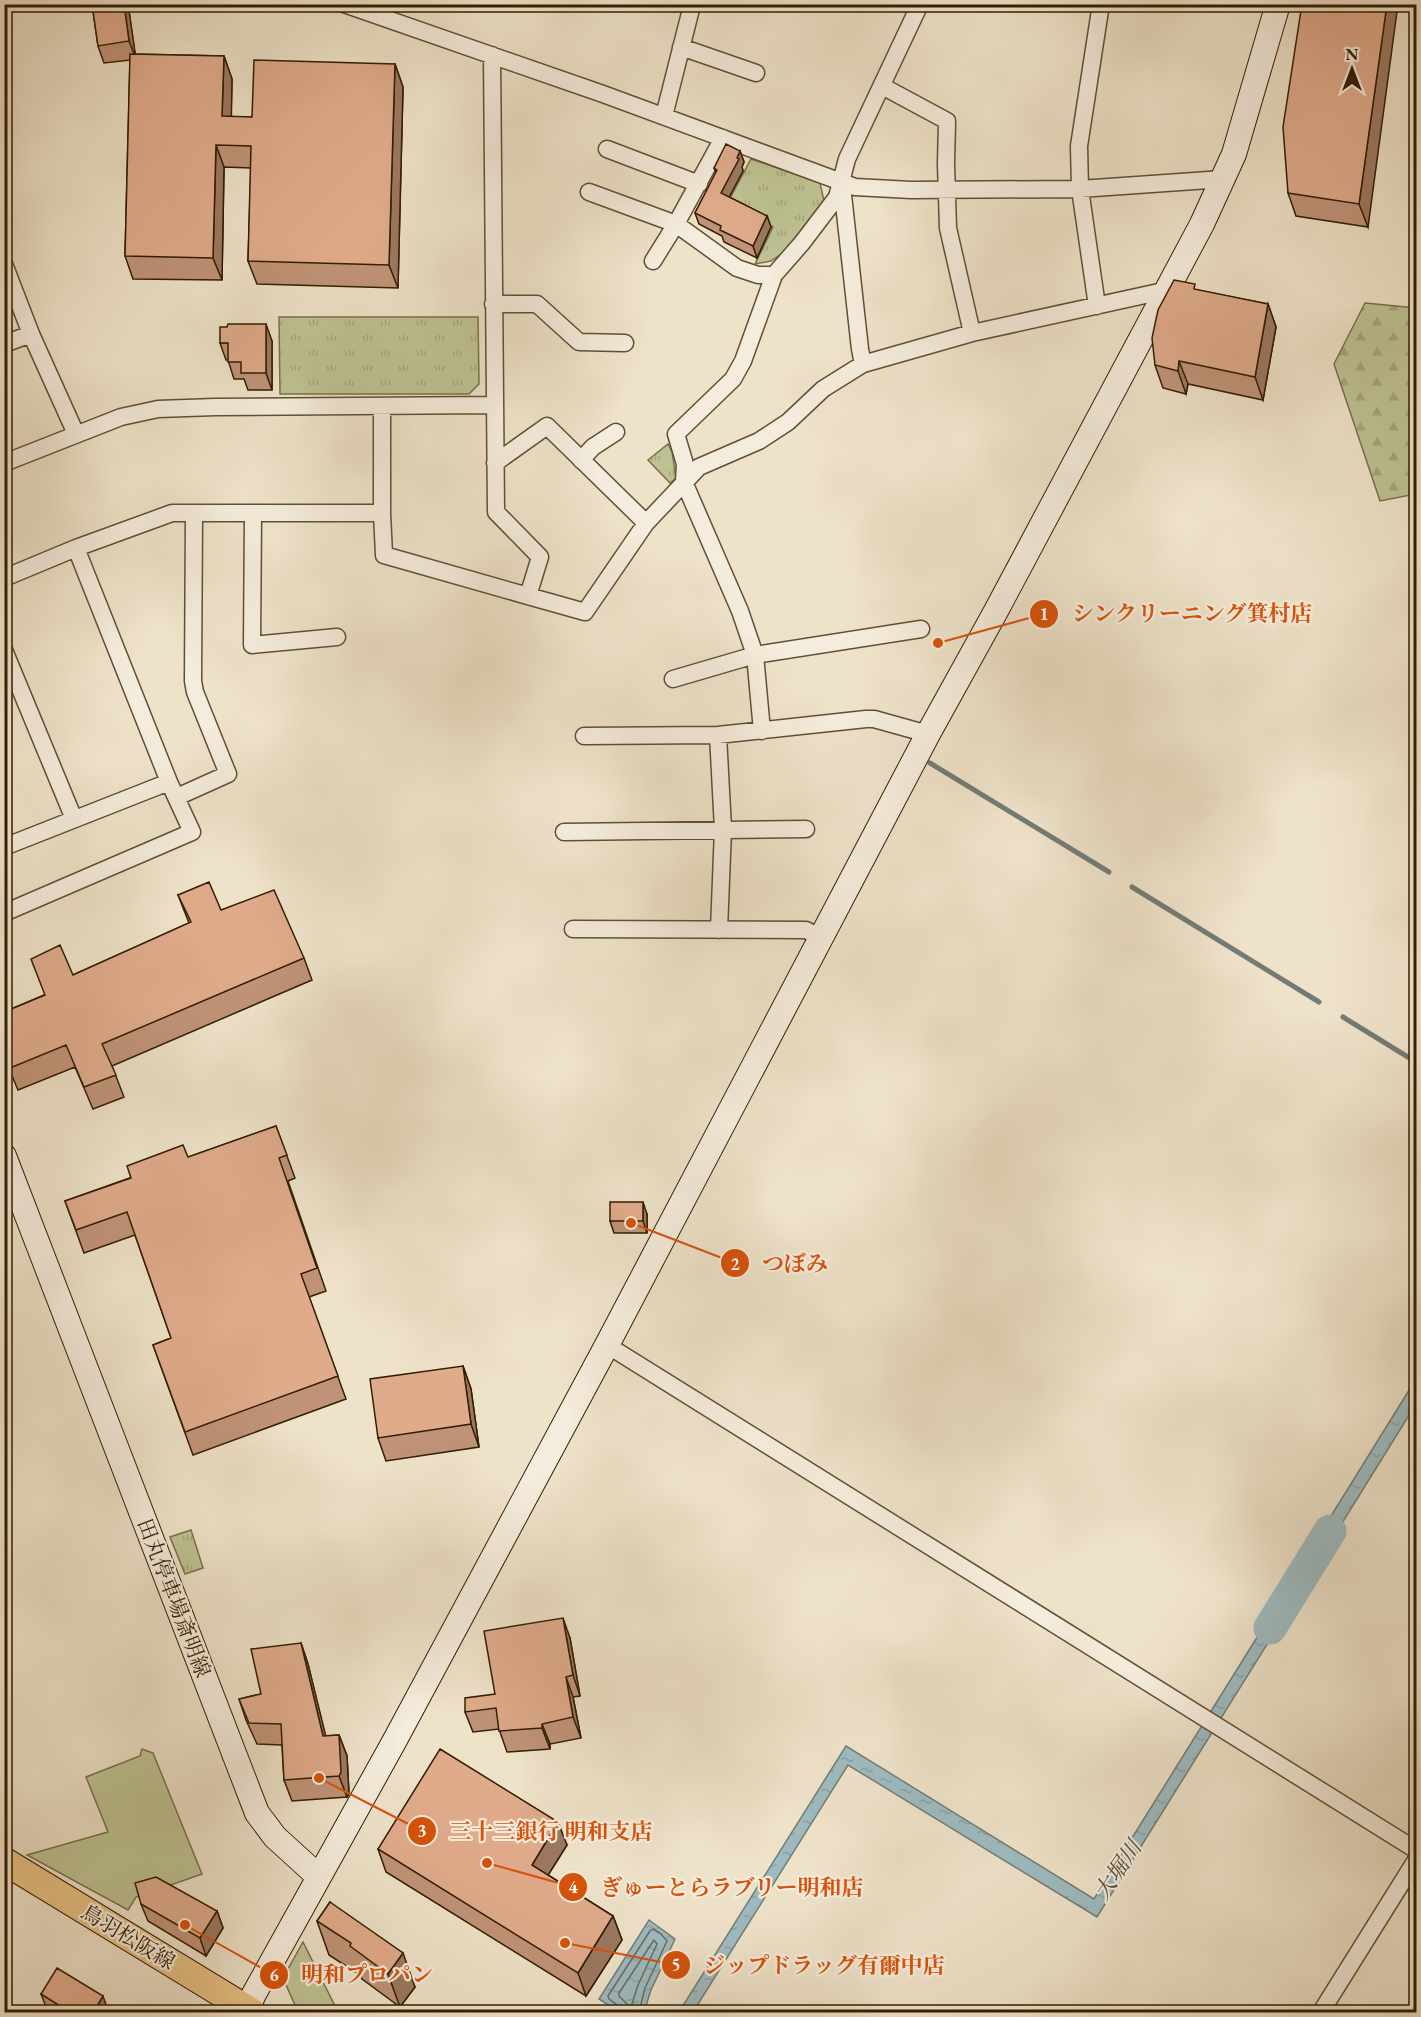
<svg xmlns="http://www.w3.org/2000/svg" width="1421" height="2017" font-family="'EB Garamond','Noto Serif JP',serif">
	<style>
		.green { fill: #bec293; stroke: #78704a; stroke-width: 1.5 }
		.forest { fill: url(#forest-firs); stroke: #78704a; stroke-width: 1.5 }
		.park { fill: url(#park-tufts); stroke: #78704a; stroke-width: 1.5 }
		.water { fill: url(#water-ripples); stroke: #737c74; stroke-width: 1.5 }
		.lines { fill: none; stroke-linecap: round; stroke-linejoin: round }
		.shore { stroke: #686c61; stroke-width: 1.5 }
		.stream { stroke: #737c74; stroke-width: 5 }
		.river { stroke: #9ebbc1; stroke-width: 33 }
		.street-casing { stroke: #614f33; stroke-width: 19 }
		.secondary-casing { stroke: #321e01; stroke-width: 26 }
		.primary-casing { stroke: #321e01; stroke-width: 29 }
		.street { stroke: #f4ecdc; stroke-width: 16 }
		.secondary { stroke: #f4ecdc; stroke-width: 24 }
		.primary { stroke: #e7c184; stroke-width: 27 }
		.wall { fill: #c09378; stroke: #321e01; stroke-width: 1.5 }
		.shaded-wall { fill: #9c7861; stroke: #321e01; stroke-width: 1.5 }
		.building { fill: #dfab8b; stroke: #321e01; stroke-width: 1.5 }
		.labels { text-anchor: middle; stroke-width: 4.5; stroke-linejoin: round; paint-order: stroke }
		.street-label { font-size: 21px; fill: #321e01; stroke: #f4ecdc }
		.water-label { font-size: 22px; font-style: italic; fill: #524d3b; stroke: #f4ecdc }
		.leader { fill: none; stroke: #d6530b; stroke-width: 2 }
		.callout-dot { fill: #d6530b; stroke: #f4ecdc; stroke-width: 2 }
		.mark-label { font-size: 18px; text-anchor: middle; font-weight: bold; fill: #fff }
		.callout-label { font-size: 22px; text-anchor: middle; font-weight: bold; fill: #d6530b; stroke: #f4ecdc; stroke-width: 4.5; stroke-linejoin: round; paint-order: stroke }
	</style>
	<defs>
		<pattern id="forest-firs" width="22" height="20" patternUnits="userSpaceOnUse" patternTransform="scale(1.5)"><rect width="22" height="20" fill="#bec293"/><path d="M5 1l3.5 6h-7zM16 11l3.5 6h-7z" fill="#a4a67d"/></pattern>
		<pattern id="park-tufts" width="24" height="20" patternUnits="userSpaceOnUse" patternTransform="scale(1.5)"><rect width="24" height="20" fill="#bec293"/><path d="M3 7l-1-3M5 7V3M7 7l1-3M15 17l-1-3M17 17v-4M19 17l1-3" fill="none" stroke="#a4a67d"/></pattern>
		<pattern id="water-ripples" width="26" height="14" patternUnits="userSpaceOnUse" patternTransform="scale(1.5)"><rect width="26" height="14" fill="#9ebbc1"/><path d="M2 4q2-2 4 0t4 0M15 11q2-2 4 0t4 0" fill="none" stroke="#89a0a4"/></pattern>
	</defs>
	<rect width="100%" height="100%" fill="#eee2c9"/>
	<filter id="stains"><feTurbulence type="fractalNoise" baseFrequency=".00333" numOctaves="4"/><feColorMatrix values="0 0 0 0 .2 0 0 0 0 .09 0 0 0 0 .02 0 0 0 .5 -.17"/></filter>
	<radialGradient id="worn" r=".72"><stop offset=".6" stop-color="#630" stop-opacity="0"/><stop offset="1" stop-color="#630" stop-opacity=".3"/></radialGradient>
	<path class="green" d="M142,1749L153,1753L202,1874L136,1897L128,1910L27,1855L108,1832L86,1777L140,1756Z
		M303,1942L338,2012H298L283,1978Z"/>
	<path class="forest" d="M1365,303L1416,308V494L1380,501L1334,364Z"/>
	<path class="park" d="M751,159L820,183L824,201L783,253L771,261L755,264L773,227L727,204Z
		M279,317H478L479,384L469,394H280Z
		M668,444L672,452L676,478L670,483L648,460Z
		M191,1530L203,1568L185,1574L170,1537Z"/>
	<path class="water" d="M1416,1379V1404L1311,1573L1300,1566Z
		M1289,1586L1299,1593L1097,1917L848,1765L693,2012H679L846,1746L1094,1899Z
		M649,1920L675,1939L651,1990L644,2012H619L599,1999Z"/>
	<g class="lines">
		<path class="shore" d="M654,1940L657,1944L638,1985L632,2004L629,2006L619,1996V1993Z
			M621,2012L620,2007L609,1999L608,1996L650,1931L653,1929L661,1934L667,1941L645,1988L639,2012"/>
		<path class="stream" d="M930,763L1109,872
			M1132,887L1319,1002
			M1343,1017L1416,1062"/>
		<path class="river" d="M1270,1628L1330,1531"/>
		<defs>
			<path id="street" d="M344,4L603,94L855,187L911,190L1080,189L1223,179
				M681,47L756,73
				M882,86L947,121L946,164L948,228L972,333
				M664,116L692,5
				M723,138L676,224L737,268L758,275H774
				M607,149L699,184
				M842,186L860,349L863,364
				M589,192L676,224L653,261
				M4,264L31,334L76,434
				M493,304H537L579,342L625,343
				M1097,306L1080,189L1079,146L1101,4
				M4,344L31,334
				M382,406V513
				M581,460L593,447L616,432
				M4,463L121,417L158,409L215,407L494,405
				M495,463L547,426L646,523
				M253,513L252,645L337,637
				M4,578L76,548L172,513H382L384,555L528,596L540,557L496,512L492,55
				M528,596L585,612L646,523L699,467L759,441L788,422L823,389L863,364L972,333L1168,290
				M4,650L74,819
				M673,679L755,655L921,629
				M762,731L755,655L740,611L684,482L685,464L676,434L733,379L743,361L774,275L802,243L837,197L847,159L920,4
				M718,735L723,829L719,930
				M584,736L718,735L866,719H874L928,734
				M177,797L228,774L195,692L193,681L194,513
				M564,832L806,829
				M4,847L169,782
				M4,913L192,832L169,782L76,548
				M573,929L806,930L821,938
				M607,1345L1416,1850
				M1321,2012L1416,1860"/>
			<path id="secondary" d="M4,1156L257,1813L275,1837L319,1877L254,1994L246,2012
				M319,1877L395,1740L607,1345L928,734L996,611L1202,224L1234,154L1278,4"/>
			<path id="primary" d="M4,1861L252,2012"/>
		</defs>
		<use href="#street" class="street-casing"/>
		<use href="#secondary" class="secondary-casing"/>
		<use href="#primary" class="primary-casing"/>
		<use href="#street" class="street"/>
		<use href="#secondary" class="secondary"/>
		<use href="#primary" class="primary"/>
	</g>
	<path class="wall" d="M92,4H128L135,54L224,56L232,79L231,117H252L395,64L403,87L398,288L257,284L248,261L251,168L224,167L222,280L133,279L125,256L130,60L104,63L98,46Z
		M1302,4L1368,227L1296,216L1288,193Z
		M740,151L744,162L742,167L743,171L729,197L767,216L771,227L757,258L724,242L722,236L699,224L695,213L716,173L714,168Z
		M1197,290L1268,304L1276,327L1263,400L1188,384L1186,394L1163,388L1155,365Z
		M272,341V390H248L244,379H234L228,360H226L220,343Z
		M178,895L221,910L304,958L312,980L112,1066L124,1097L93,1109L75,1067L18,1090L4,1057V1012L44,995L73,975L189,923Z
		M276,1126L295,1178L288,1181L326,1291L309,1297L346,1399L193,1455L153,1345L171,1338L135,1235L84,1253L65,1201Z
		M647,1214V1233H614L610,1221Z
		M463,1366L471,1389L479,1447L386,1461L378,1438Z
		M570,1638L580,1696L573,1697L581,1738L550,1744V1749L507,1752L499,1729L473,1732L465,1712L495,1694Z
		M301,1643L308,1664L325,1736L339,1735L347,1756L349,1794L347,1797L292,1801L284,1780L282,1745L257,1744L246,1720L239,1699L261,1694Z
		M567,1845L548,1875L613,1916L622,1940L586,1996L386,1872L378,1849Z
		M330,1902L415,1987L400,2007L362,1979L360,1975L329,1955L317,1921Z
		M141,1904L217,1911L223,1928L206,1956L148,1921Z
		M41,1994L109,2013H49L48,2012Z"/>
	<path class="shaded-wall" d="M124,4H128L136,59L129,41Z
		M1387,4H1398L1368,227L1359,204Z
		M224,56L232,79L231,139L222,116Z
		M395,64L403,87L398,288L389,265Z
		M216,145L224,167L222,280L213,258Z
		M740,151L744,162L742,167L743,171L725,205L721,193Z
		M767,216L771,227L757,258L753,246Z
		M1268,304L1276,327L1263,400L1255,377Z
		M266,324L272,341V390L266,373Z
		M1179,361L1188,384L1186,394L1178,371Z
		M643,1202L647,1214V1233L643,1221Z
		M463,1366L471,1389L479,1447L471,1424Z
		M563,1618L570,1638L580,1696L573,1675Z
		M301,1643L308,1664L331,1757L323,1736Z
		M566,1677L573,1697L581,1738L573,1717Z
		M542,1724L550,1744V1749L542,1728Z
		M339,1735L347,1756L349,1794L347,1797L339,1776Z
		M558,1822L567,1845L540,1888L532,1865Z
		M217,1911L223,1928L206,1956L200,1938Z
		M613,1916L622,1940L586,1996L578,1973Z
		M403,1953L415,1987L400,2007L388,1974Z
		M103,1996L109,2013H93Z"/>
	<path class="building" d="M92,4H124L129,41L98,46Z
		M1302,4H1387L1359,204L1288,193L1283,127Z
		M130,54L224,56L222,116L252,117L254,60L395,64L389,265L248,261L251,146L216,145L213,258L125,256Z
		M726,144L740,151L737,158L739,159L721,193L767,216L753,246L720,230L721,226L695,213L717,170L714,168Z
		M1174,280L1195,284L1194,289L1268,304L1255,377L1179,361L1178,371L1155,365L1152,338L1158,310Z
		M228,324H266V373H241V362H228V343H220V327H227Z
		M209,882L221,910L274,890L304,958L102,1044L116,1075L84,1087L66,1045L10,1068L4,1054V1012L45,995L31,959L60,945L73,975L191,922L178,895Z
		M276,1126L287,1155L279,1158L317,1268L301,1274L338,1376L185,1432L153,1345L171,1338L127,1212L76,1230L65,1201L131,1178L127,1166L183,1145L188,1157Z
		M610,1202H643V1221H610Z
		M463,1366L471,1424L378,1438L370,1379Z
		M563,1618L573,1675L566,1677L573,1717L542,1724V1728L499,1731L496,1708L465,1712V1698L495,1694L484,1631Z
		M301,1643L323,1736L339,1735L341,1772L339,1776L284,1780L281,1724L249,1723L239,1699L261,1694L251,1649Z
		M440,1749L558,1822L532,1865L613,1916L578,1973L378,1849Z
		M156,1877L217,1911L200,1938L141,1904L135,1883Z
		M330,1902L403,1953L388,1974L350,1946L351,1943L317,1921Z
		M57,1968L103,1996L93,2013H71L41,1994Z"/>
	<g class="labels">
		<g class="street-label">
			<text transform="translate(174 1598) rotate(69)" y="7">田丸停車場斎明線</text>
			<text transform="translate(128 1937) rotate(31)" y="7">鳥羽松阪線</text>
		</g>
		<g class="water-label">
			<text transform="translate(1117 1870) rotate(-56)" y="8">大堀川</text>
		</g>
	</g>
	<path class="leader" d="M938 643L1044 614M631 1223L735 1263M319 1778L422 1831M487 1863L573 1887M565 1943L676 1965M185 1925L274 1975"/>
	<g class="callout-dot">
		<circle cx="938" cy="643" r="6"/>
		<circle cx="631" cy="1223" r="6"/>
		<circle cx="319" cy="1778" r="6"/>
		<circle cx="487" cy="1863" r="6"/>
		<circle cx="565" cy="1943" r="6"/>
		<circle cx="185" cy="1925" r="6"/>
		<circle cx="1044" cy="614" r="15"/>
		<circle cx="735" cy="1263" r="15"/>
		<circle cx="422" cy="1831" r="15"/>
		<circle cx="573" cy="1887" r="15"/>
		<circle cx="676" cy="1965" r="15"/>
		<circle cx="274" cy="1975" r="15"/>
	</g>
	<g class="mark-label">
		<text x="1044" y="620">1</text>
		<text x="735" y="1270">2</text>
		<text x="422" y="1837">3</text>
		<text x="573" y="1893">4</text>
		<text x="676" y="1971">5</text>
		<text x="274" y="1981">6</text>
	</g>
	<g class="callout-label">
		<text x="1192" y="621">シンクリーニング箕村店</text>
		<text x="795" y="1271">つぼみ</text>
		<text x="551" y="1839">三十三銀行 明和支店</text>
		<text x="732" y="1895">ぎゅーとらラブリー明和店</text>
		<text x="824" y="1973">ジップドラッグ有爾中店</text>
		<text x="367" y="1982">明和プロパン</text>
	</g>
	<rect width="1421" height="2017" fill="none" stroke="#eee2c9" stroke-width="24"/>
	<rect x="6" y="6" width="1409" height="2005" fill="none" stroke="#321e01" stroke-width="3"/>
	<rect x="12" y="12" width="1397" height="1993" fill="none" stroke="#321e01" stroke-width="1.5"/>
	<g transform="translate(1352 69)" stroke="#f4ecdc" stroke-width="4.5" paint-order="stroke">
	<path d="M0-4.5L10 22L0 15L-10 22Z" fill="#321e01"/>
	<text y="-9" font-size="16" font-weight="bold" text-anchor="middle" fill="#321e01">N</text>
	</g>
	<rect width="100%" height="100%" filter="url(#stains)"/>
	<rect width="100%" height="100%" fill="url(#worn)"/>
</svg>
